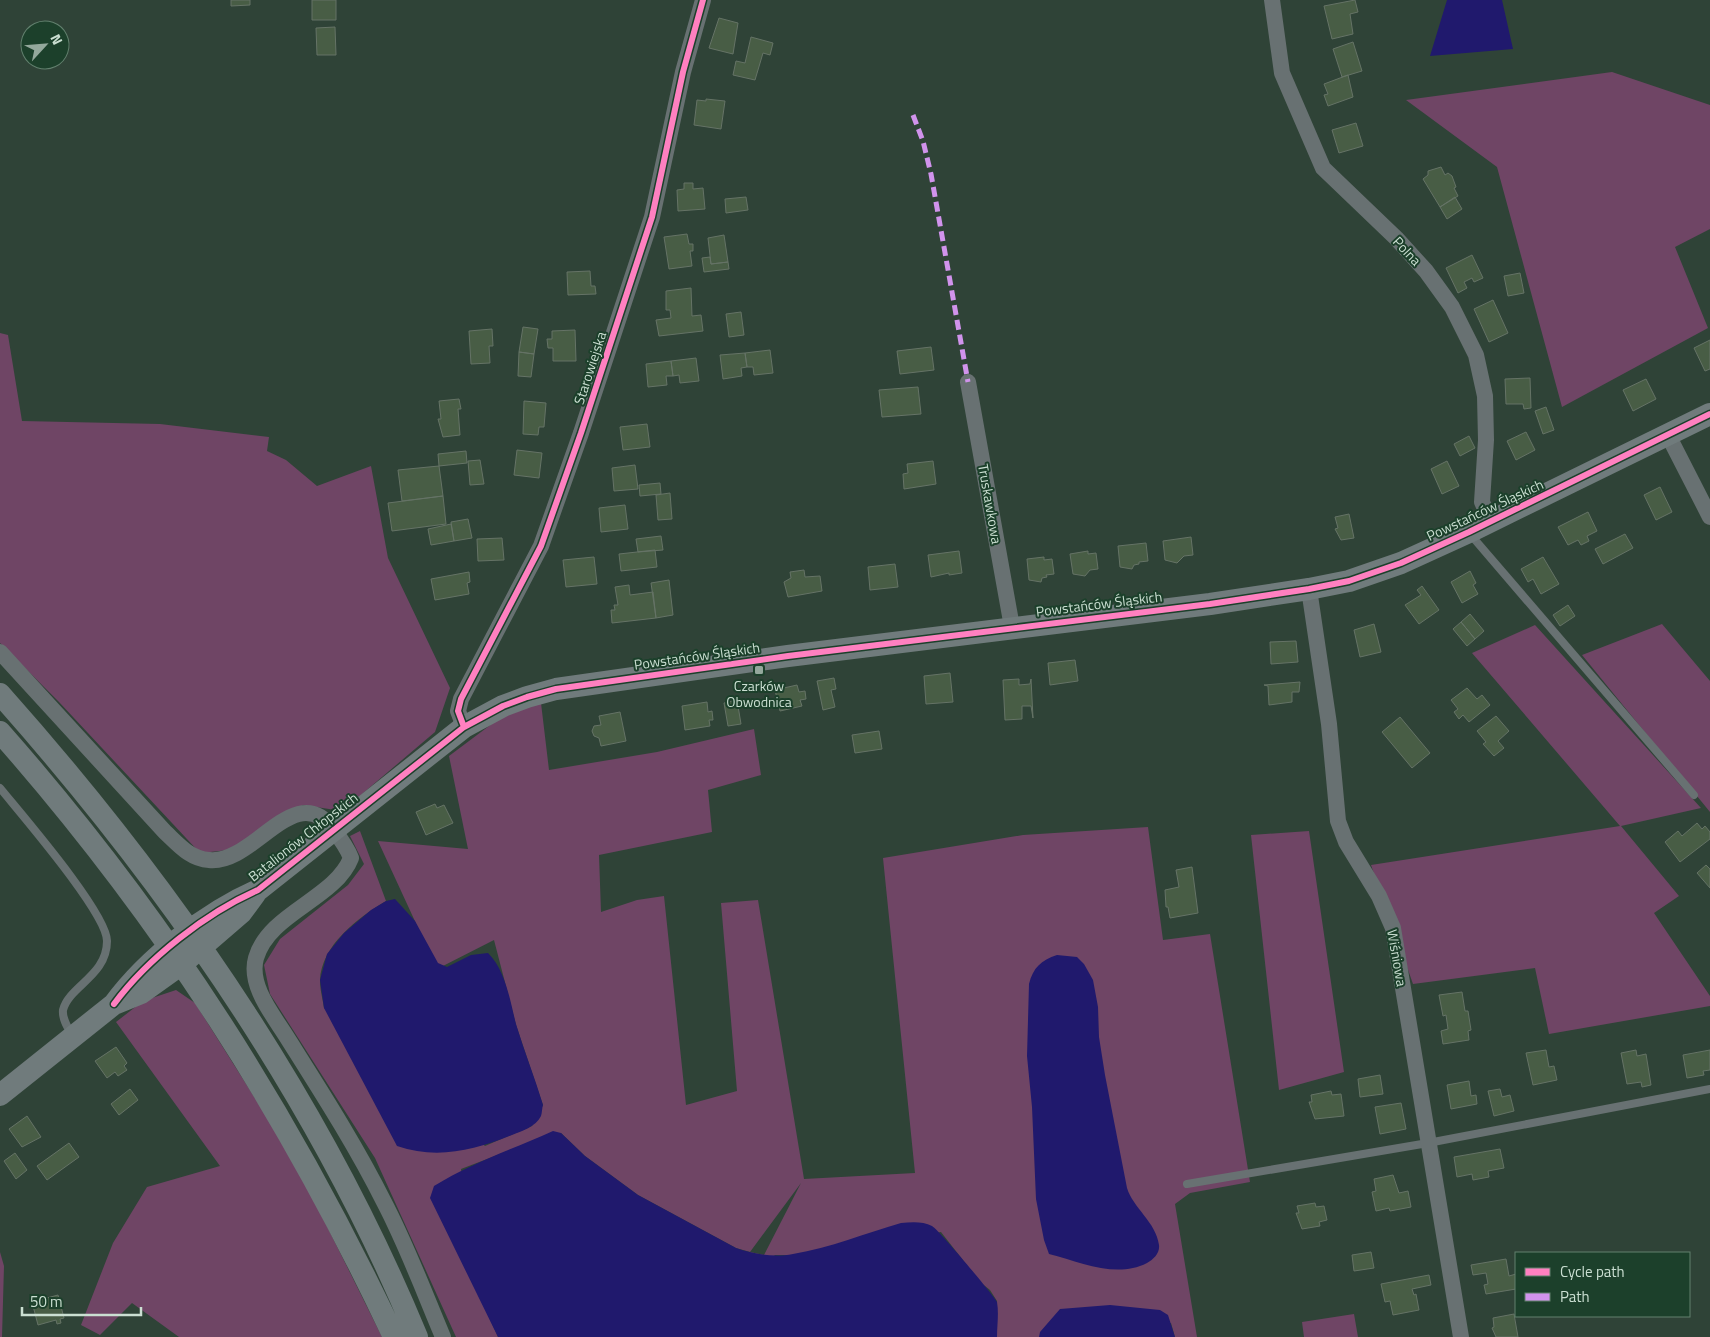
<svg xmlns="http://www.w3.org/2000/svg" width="1710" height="1337" font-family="'Titillium Web',sans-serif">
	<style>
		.green { fill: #6f4565; fill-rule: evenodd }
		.water { fill: #20196d }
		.building { fill: #485d45; stroke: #657366 }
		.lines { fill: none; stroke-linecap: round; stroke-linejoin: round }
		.lane { stroke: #687172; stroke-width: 8 }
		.street { stroke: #687172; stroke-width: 16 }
		.secondary { stroke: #707b7c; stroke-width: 22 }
		.quiet { stroke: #d193ec; stroke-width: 5; stroke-dasharray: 10 5; stroke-linecap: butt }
		.cycleway-casing { stroke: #1c402b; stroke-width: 9 }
		.cycleway { stroke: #ff80c0; stroke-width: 6 }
		.poi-dot { fill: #94a89c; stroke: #1c402b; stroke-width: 2 }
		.labels { text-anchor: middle; stroke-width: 4; stroke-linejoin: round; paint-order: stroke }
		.street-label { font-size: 14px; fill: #cbdfd2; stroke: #1c402b }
		.poi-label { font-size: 14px; fill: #cbdfd2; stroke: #1c402b }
	</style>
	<rect width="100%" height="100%" fill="#2f4337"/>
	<path class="green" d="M1612,72L1710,105V229L1675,247L1708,328L1562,407L1497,167L1406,100Z
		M0,333L8,335L22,421L160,424L269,437L267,451L286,460L317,486L371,466L388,558L450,688L435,732L342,811L303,805L229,850L200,853L59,702L0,643Z
		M1662,624L1710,681V812L1582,655Z
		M1535,625L1701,808L1621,826L1679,896L1654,913L1710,996V1006L1549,1034L1535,968L1413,984L1371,865L1620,826L1472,653Z
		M541,703L549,770L657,752L754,729L761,775L708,790L712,832L599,855L601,912L637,900L664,896L686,1105L737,1091L721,903L758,900L804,1179L915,1173L883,858L1023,835L1148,827L1163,940L1210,934L1250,1182L1190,1193L1175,1204L1197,1337H1175L1171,1323L1039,1337H996L997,1301L990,1290L980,1282L941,1232L793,1255H775L762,1268L750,1252L736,1248L638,1195L585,1156L561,1133L524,1145L461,1169L479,1295L498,1337H456L375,1158L270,994L264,965L280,939L348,885L364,864L350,836L360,831L386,901C358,918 321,945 320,981C320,990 323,1000 324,1008L485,1146L532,1126L543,1105L516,1025L494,940L437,969L378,841L468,849L449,756L505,714ZM801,1183L764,1255L750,1252Z
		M1309,831L1344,1072L1279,1090L1251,835Z
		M176,990L195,1003L294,1160L382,1337H179L132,1303L100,1335L81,1325L113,1243L147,1187L220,1166L116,1022L143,1001Z
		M0,1252L4,1266L2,1337H0Z
		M1354,1314L1358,1337H1304L1302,1322Z"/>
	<path class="water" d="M1447,0H1502L1513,49L1430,56Z
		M395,899L415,921L438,963L447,967L471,955L488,953C506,971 510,1001 516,1024C524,1051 535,1078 543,1105C542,1108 542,1113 541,1116C536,1127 521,1131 512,1135C475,1150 437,1160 397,1146L324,1008L320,980L327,954L344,933L371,910L386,901Z
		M1057,955L1077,957L1084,964L1093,980L1098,1007L1099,1037L1105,1075L1127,1188C1133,1208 1156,1222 1159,1245C1160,1253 1154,1259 1147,1263C1116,1279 1081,1262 1049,1254L1044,1240L1036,1199L1032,1107L1027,1056L1029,984C1033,968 1041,960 1057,955Z
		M553,1131L561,1133L585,1156L638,1195L736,1248C754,1254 774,1258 793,1254C830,1248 866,1233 901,1223C911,1222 923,1221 932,1226C939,1230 995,1297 997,1302C999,1313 997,1326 997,1337H498L430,1198L434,1186C471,1163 513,1149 553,1131Z
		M1110,1305L1160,1310L1168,1315L1175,1337H1039L1040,1332L1060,1309Z"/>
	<path class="building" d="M231,0H250V5L231,6Z
		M312,0H336V20H312Z
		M1355,0L1358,12L1350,14L1353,34L1332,39L1324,6Z
		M719,18L738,23L733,54L709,48Z
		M335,27L336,55H317L316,28Z
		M751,37L773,43L770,55L763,53L755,80L733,75L736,61L745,63Z
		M1353,42L1362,71L1342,77L1333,49Z
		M1348,75L1353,97L1328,106L1324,95L1328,94L1324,84Z
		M706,99L725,101L721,129L694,125L697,100L706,101Z
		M1356,123L1363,146L1339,153L1332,130Z
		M1441,167L1445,175L1448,173L1452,176L1456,187L1454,188L1458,196L1440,207L1423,179L1428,175V171Z
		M684,183H693V189L703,188L705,209L678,211L677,190L684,189Z
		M746,197L748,210L726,213L725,199Z
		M1455,197L1462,209L1447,219L1440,207Z
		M687,234L689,244H693V251H690L692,266L669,269L664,237Z
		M724,235L728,262L711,264L708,238Z
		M1472,255L1483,278L1474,282L1472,278L1464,282L1467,288L1458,293L1446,268Z
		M710,257L711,264L728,262L729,269L704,272L702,258Z
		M590,271L591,286H595L596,294L568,295L567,272Z
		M1520,273L1524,293L1508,296L1504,276Z
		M691,288L692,316L701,315L703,331L659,336L656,320L671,318L670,310H666V291Z
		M1493,300L1508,333L1489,342L1474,309Z
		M741,312L744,335L729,337L726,314Z
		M523,327L538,329L534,354L519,352Z
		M492,329L493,346H489L490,363L471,364L469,331Z
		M575,330L576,361H553V348H548L547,339H552V331Z
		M1710,340V369L1705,371L1694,348Z
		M931,347L934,370L900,374L897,351Z
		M770,350L773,373L754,375L753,367H747L745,353Z
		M519,352L534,354L531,377L518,376Z
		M745,353L747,367L741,368L742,376L723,379L720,355Z
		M696,358L699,381L680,383L679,375L673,376L671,361Z
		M671,361L673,376H666L667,385L648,387L646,364Z
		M1530,378L1531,408L1524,409L1523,404H1506L1505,379Z
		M1646,379L1656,399L1633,411L1623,390Z
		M918,387L921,414L882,417L879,390Z
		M459,399L461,409H458L460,435L443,437L438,419H441L439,401Z
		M524,401L546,403L544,427H539L538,435L523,434Z
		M1546,407L1554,430L1543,434L1535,411Z
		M647,424L650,447L623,450L620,427Z
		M1526,432L1535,450L1516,460L1507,441Z
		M1469,436L1475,448L1460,456L1454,444Z
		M517,450L542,453L539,478L514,475Z
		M466,451L467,463L439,466L438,454Z
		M480,460L484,484L470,485L468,461Z
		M933,461L936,484L904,489L903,474L908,473L907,464Z
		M1447,461L1459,486L1442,494L1431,469Z
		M635,465L638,489L614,491L612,468Z
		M439,466L443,496L402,501L398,470Z
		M660,483L661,494L640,496L639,485Z
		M1660,487L1672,512L1656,520L1644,495Z
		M670,493L672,519L658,520L656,495Z
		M443,496L446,524L392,531L388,503Z
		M625,505L628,529L601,532L599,508Z
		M1588,512L1597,531L1587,536L1589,541L1581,545L1578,540L1568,545L1558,527Z
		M1349,514L1354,538L1341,540L1335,529L1338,528L1335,517Z
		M468,519L472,538L454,541L451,522Z
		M451,524L454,541L431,545L428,529Z
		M1625,534L1633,548L1603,564L1595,549Z
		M661,536L663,550L638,552L636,539Z
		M1191,537L1193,555L1184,556L1177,563L1165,560L1163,541Z
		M502,538L504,560L478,561L477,539Z
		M1146,543L1148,561L1139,562V564L1134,565L1132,569L1120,567L1118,546Z
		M655,550L657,567L621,571L619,554Z
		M959,551L962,573L949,575V573L931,577L928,555Z
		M1088,551V554L1096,553L1098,569L1090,570L1085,576L1073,574L1070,554Z
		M594,557L597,584L566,587L563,560Z
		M1044,557V560L1052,559L1054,574L1046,575L1047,577L1042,578L1041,582L1029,580L1027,559Z
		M1543,557L1559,584L1541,594L1533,579L1528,582L1521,569Z
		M895,564L898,587L870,590L868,567Z
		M804,570L805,577L820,576L822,591L788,597L784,582L791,578L790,572Z
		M1470,571L1476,583L1473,585L1478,594L1462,603L1451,582Z
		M469,572L470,582L467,583L469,594L435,600L431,579Z
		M669,580L673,615L656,618L651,583Z
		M629,585L630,595L653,592L656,618L612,623L611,610H615L614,605H618L615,587Z
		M1422,586L1439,610L1419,624L1405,605L1421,595L1417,590Z
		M1568,605L1575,616L1560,626L1553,615Z
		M1470,614L1484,631L1475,639L1461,622Z
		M1461,622L1475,639L1467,646L1453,629Z
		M1374,624L1381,652L1360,657L1354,630Z
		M1296,641L1298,662L1271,664L1270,642Z
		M1075,660L1078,681L1050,685L1048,663Z
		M950,673L953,702L926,704L924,676Z
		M834,678L836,689L831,690L835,707L823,710L817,681Z
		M1019,679V685L1030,684L1031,679L1033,718L1031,706H1022V719L1005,720L1003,680Z
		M1300,682L1299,692H1292V702L1269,705L1268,686L1264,685Z
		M797,685L799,692L805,691L806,699L800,700L802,706L780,711L775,690Z
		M1467,688L1477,699L1482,695L1490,705L1469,722L1463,715L1459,719L1454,712L1458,709L1451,700Z
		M737,700L741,724L728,726L724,703Z
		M707,702L708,712L712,711L713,720H709L710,726L685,730L682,706Z
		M620,712L626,741L601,746L599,738L594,736L592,731L594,726L601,725L599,716Z
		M1496,716L1509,731L1498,741L1504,748L1494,756L1483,744L1486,742L1477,731Z
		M1400,717L1430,753L1412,768L1382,732Z
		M879,731L882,749L855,753L852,735Z
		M435,804L437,808L444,805L453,823L426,835L416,812Z
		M1697,823L1702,829L1705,826L1710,832V839L1680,862L1665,842L1678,831L1682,836Z
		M1706,865L1710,869V888L1697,873Z
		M1192,867L1198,913L1170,918L1168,907H1166L1165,890L1179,887L1176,870Z
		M1462,992L1465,1011H1468L1471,1030L1468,1031L1469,1040L1443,1044L1441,1031L1448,1029L1446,1015L1443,1016L1439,995Z
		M116,1047L127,1063L124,1066L127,1070L118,1076L115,1072L107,1078L95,1061Z
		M1546,1050L1549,1067L1554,1066L1557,1080L1533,1085L1526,1053Z
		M1636,1050L1637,1056L1646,1054L1651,1085L1642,1087L1641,1082L1627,1084L1621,1053Z
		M1710,1050V1070L1703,1071L1704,1075L1687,1078L1683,1055Z
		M1380,1075L1383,1094L1360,1097L1358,1079Z
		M1469,1081L1471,1096L1476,1095L1477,1104L1451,1109L1447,1085Z
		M130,1089L138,1100L119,1115L111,1104Z
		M1500,1089L1502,1097L1510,1095L1514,1111L1494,1116L1488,1091Z
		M1331,1091L1332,1095L1341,1094L1344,1116L1315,1119L1309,1102H1312L1311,1095Z
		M1401,1103L1406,1129L1380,1134L1375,1107Z
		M27,1116L41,1137L22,1147L9,1129Z
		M69,1143L79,1157L47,1180L37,1166Z
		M1500,1149L1504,1168L1488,1171L1489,1177L1473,1180L1472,1174L1457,1177L1454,1157Z
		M15,1153L27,1170L16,1179L4,1161Z
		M1393,1175L1399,1193L1408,1191L1411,1207L1390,1211L1389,1208L1376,1211L1372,1192L1376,1191L1374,1179Z
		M1315,1203L1316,1207L1324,1206L1327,1220L1319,1222L1320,1226L1302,1229L1296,1213H1299L1297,1206Z
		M1371,1252L1374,1268L1354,1271L1352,1255Z
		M1506,1259L1509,1276L1516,1274V1289L1486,1294L1484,1285L1488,1284L1486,1273L1473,1275L1471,1265Z
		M1429,1275L1431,1285L1412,1289L1414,1295L1416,1294L1419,1310L1393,1315L1390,1301L1385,1302L1381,1284Z
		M58,1295L64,1318L60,1319L61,1323L57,1324L56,1320L38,1325L32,1302Z
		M1514,1314L1518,1337H1496L1492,1328L1494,1327L1493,1318Z"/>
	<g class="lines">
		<path class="lane" d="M1470,534L1694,795
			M0,788C21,814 107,913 107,941C107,976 69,986 63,1010C62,1019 68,1028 72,1035
			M1187,1184L1428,1143L1710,1089"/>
		<path class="street" d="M1272,0L1282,73L1323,168L1396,238L1426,271L1452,307L1476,355L1485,396L1486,440L1482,502L1491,522
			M968,382L1012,627
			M1668,435L1710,517
			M1309,589L1329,724L1338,821L1346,842L1379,896L1393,928L1461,1337
			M0,652L165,832C178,844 190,859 209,860C254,865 295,778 333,829C340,838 347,847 351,858C335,899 269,913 256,958C248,986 274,1016 288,1039C322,1093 356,1146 384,1202C407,1246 424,1292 443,1337
			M464,727L458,711L461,699L541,546L581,433L652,217L683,72L703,0"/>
		<path class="secondary" d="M0,694C170,885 319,1100 417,1337
			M0,732C164,918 288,1112 394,1337
			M114,1004C148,958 206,913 258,890L464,727L503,706L527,697L556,689L788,656L1210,604L1309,589L1349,581L1401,563L1469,532L1710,414
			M0,1095L114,1004L141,993L183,963L241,913L255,894"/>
		<path class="quiet" d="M913,115L923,141L931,174L968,382"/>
		<defs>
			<path id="cycleway" d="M464,727L458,711L461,699L541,546L581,433L652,217L683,72L703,0
				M114,1004C148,958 206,913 258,890L464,727L503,706L527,697L556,689L788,656L1210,604L1309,589L1349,581L1401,563L1469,532L1710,414"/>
		</defs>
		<use href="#cycleway" class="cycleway-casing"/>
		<use href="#cycleway" class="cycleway"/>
	</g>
	<rect class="poi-dot" x="754" y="665" width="10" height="10" rx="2.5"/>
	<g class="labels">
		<g class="street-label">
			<text transform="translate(1407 251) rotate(47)" y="5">Polna</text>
			<text transform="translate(590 368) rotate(-72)" y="5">Starowiejska</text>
			<text transform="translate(990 504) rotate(80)" y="5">Truskawkowa</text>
			<text transform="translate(1485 510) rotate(-25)" y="5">Powstańców Śląskich</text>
			<text transform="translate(1099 604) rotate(-7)" y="5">Powstańców Śląskich</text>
			<text transform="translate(697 656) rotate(-8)" y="5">Powstańców Śląskich</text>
			<text transform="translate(303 837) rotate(-38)" y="5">Batalionów Chłopskich</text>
			<text transform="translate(1397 958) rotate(80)" y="5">Wiśniowa</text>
		</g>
		<g class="poi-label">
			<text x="759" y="691">Czarków<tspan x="759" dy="16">Obwodnica</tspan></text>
		</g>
	</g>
	<rect x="1515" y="1252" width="175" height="65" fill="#1c402b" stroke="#62806e"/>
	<rect x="1525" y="1268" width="25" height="8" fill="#ff80c0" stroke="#62806e"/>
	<text x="1560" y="1277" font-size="15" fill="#cbdfd2">Cycle path</text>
	<rect x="1525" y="1293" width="25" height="8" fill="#d193ec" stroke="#62806e"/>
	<text x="1560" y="1302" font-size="15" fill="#cbdfd2">Path</text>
	<g transform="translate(45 45) rotate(64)"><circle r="24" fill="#1c402b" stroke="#62806e"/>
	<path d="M0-4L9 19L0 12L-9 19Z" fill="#94a89c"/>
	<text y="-8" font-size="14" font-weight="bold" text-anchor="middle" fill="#cbdfd2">N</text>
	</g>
	<path d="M22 1307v8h119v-8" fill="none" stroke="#cbdfd2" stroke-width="2.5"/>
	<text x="30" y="1307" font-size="15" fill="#cbdfd2" stroke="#1c402b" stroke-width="4" paint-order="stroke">50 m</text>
</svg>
